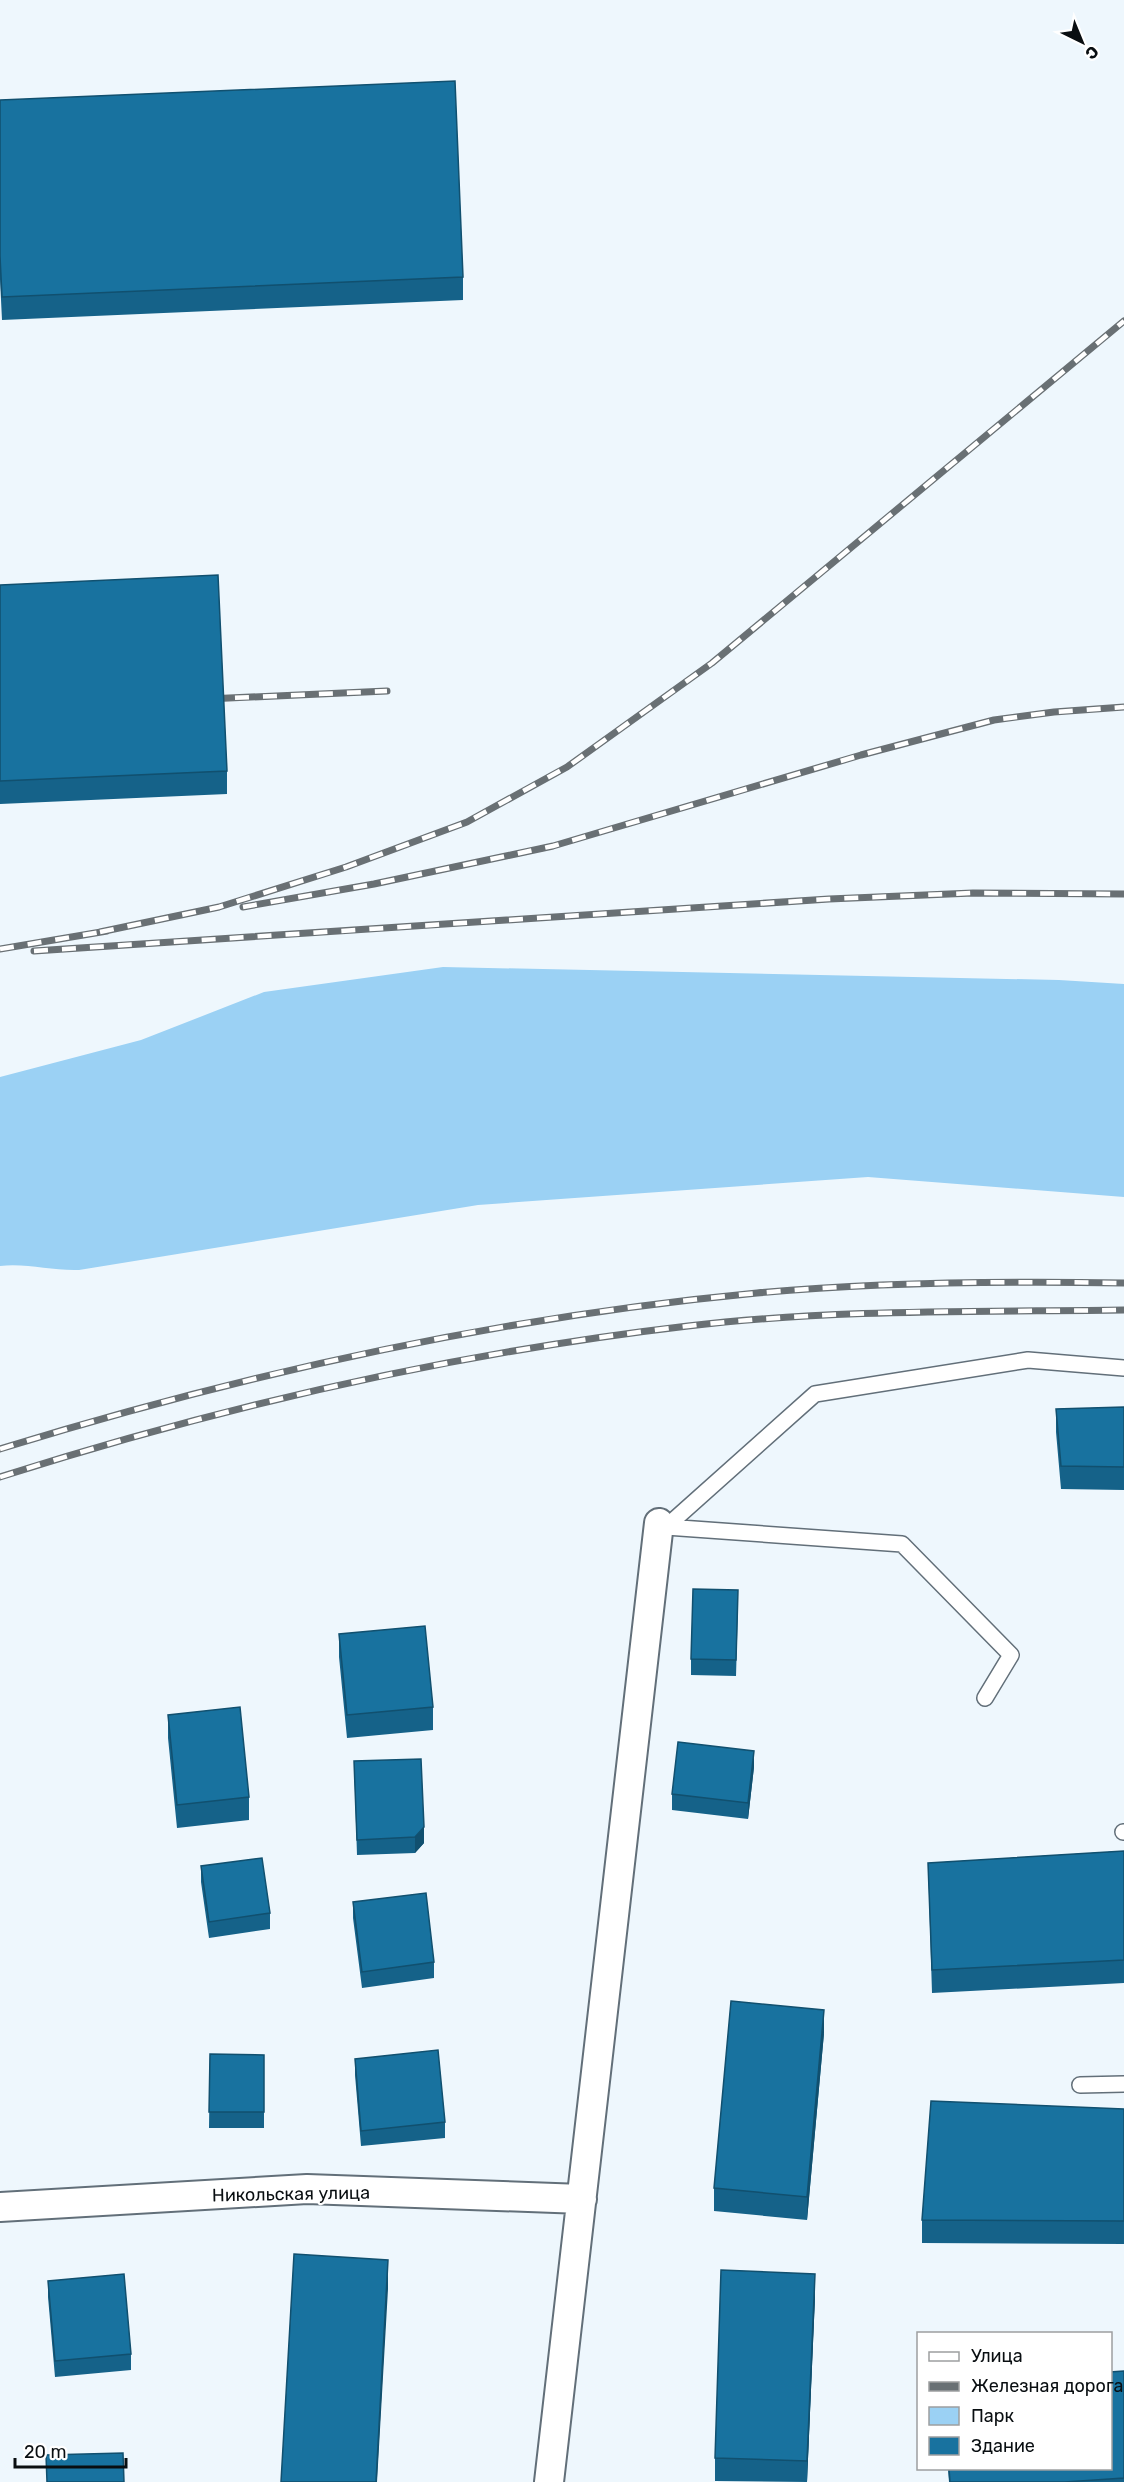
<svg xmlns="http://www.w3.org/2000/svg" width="1124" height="2482" font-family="Rubik,sans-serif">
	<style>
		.green { fill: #9bd1f4 }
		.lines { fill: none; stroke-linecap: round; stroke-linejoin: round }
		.lane-casing { stroke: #626f79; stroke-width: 18 }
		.street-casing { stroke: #626f79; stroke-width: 32 }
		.lane { stroke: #fff; stroke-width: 15 }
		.street { stroke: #fff; stroke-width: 28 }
		.rail-casing { stroke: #697074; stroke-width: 7 }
		.rail { stroke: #fff; stroke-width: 4.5; stroke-dasharray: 14; stroke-linecap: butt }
		.wall { fill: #156289 }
		.shaded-wall { fill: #11506f }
		.building { fill: #18729f; stroke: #11506f; stroke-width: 1.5 }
		.labels { text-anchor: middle; stroke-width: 4.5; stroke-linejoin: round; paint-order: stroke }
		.street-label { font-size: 18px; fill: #090e11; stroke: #fff }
	</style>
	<rect width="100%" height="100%" fill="#eef7fd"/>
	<path class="green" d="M443,967L1059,980L1124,984V1197L868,1177L478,1205L79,1270C52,1271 27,1263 0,1266V1077L141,1040L264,992Z"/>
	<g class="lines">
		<defs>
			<path id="lane" d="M659,1523L666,1527L815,1394L1028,1360L1124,1368
				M666,1527L902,1544L1011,1655L985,1698
				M1123,1832H1124
				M1080,2085L1124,2084"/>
			<path id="street" d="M0,2207L307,2189L582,2199
				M549,2482L659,1523"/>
		</defs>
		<use href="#lane" class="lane-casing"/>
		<use href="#street" class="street-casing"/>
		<use href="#lane" class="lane"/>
		<use href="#street" class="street"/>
		<defs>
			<path id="rail" d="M207,699L387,691
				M243,907L374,884L553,846L861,755L994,720L1054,712L1124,707
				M100,932L219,907L346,867L467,822L567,767L712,663L1124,321
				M0,949L107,931
				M34,951L829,899L973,893L1124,894
				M0,1449C247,1373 500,1317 757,1293C879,1282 1002,1281 1124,1283
				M0,1477C223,1406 455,1353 688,1326C833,1309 979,1312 1124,1310"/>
		</defs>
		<use href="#rail" class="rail-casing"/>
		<use href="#rail" class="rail"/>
	</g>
	<path class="wall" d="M0,100L463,277V300L2,320L0,279Z
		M0,585L227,771V794L0,804Z
		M1124,1407V1490L1061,1489L1056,1432V1409Z
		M738,1606L736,1676L691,1675V1659Z
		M339,1634L433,1707V1730L347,1738L339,1657Z
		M168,1715L249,1797V1820L177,1828L168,1738Z
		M354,1761L424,1843L415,1853L357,1855Z
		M754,1767L748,1819L672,1810V1794Z
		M1124,1851V1983L932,1993L928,1863Z
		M201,1866L270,1913V1929L209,1938L201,1882Z
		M353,1902L434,1962V1978L362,1988L353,1918Z
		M824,2033L807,2220L714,2211V2188Z
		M210,2054L264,2055V2128H209Z
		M355,2059L445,2122V2138L361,2146L355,2075Z
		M1124,2109V2244L922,2243V2220Z
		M48,2281L131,2354V2370L55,2377L48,2297Z
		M815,2297L807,2482L715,2481V2458Z
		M1124,2371V2482H949L948,2469H1110Z"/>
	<path class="shaded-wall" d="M754,1751V1767L748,1819V1803Z
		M424,1827V1843L415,1853V1837Z
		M824,2010V2033L807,2220V2197Z
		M388,2260V2289L377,2482H376Z
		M815,2274V2297L807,2482V2461Z"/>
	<path class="building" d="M455,81L463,277L2,297L0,256V100Z
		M218,575L227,771L0,781V585Z
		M1124,1407V1467L1061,1466L1056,1409Z
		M693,1589L738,1590L736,1660L691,1659Z
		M425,1626L433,1707L347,1715L339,1634Z
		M240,1707L249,1797L177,1805L168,1715Z
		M678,1742L754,1751L748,1803L672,1794Z
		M421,1759L424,1827L415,1837L357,1840L354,1761Z
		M1124,1851V1960L932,1970L928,1863Z
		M262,1858L270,1913L209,1922L201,1866Z
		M426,1893L434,1962L362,1972L353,1902Z
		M731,2001L824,2010L807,2197L714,2188Z
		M438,2050L445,2122L361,2131L355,2059Z
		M210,2054L264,2055V2112H209Z
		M931,2101L1124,2109V2221L922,2220Z
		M294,2254L388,2260L376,2482H281Z
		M721,2270L815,2274L807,2461L715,2458Z
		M124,2274L131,2354L55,2361L48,2281Z
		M1124,2371V2478L1065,2482H950L949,2469H1110V2372Z
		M123,2453L124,2482H47L46,2455Z"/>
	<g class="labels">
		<g class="street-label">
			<text transform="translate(291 2194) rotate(-1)" y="6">Никольская улица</text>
		</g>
	</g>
	<rect x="917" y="2332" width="195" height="138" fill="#ffffff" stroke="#9d9fa0" stroke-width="1.5"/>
	<rect x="929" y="2352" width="30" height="9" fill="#ffffff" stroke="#9d9fa0" stroke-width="1.5"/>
	<text x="971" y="2362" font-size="18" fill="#090e11">Улица</text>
	<rect x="929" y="2382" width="30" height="9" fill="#697074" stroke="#9d9fa0" stroke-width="1.5"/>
	<text x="971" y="2392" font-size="18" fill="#090e11">Железная дорога</text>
	<rect x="929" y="2407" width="30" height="18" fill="#9bd1f4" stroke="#9d9fa0" stroke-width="1.5"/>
	<text x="971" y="2422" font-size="18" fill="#090e11">Парк</text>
	<rect x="929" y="2437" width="30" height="18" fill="#18729f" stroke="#9d9fa0" stroke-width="1.5"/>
	<text x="971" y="2452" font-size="18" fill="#090e11">Здание</text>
	<g transform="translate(1082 42) rotate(137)" stroke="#ffffff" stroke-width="4.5" paint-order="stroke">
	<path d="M0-4.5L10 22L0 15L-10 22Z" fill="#090e11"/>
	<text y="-9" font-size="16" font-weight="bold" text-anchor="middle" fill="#090e11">С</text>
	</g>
	<path d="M15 2458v9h111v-9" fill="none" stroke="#090e11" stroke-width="3"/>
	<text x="24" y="2458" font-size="18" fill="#090e11" stroke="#ffffff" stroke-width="4.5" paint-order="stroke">20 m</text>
</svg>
